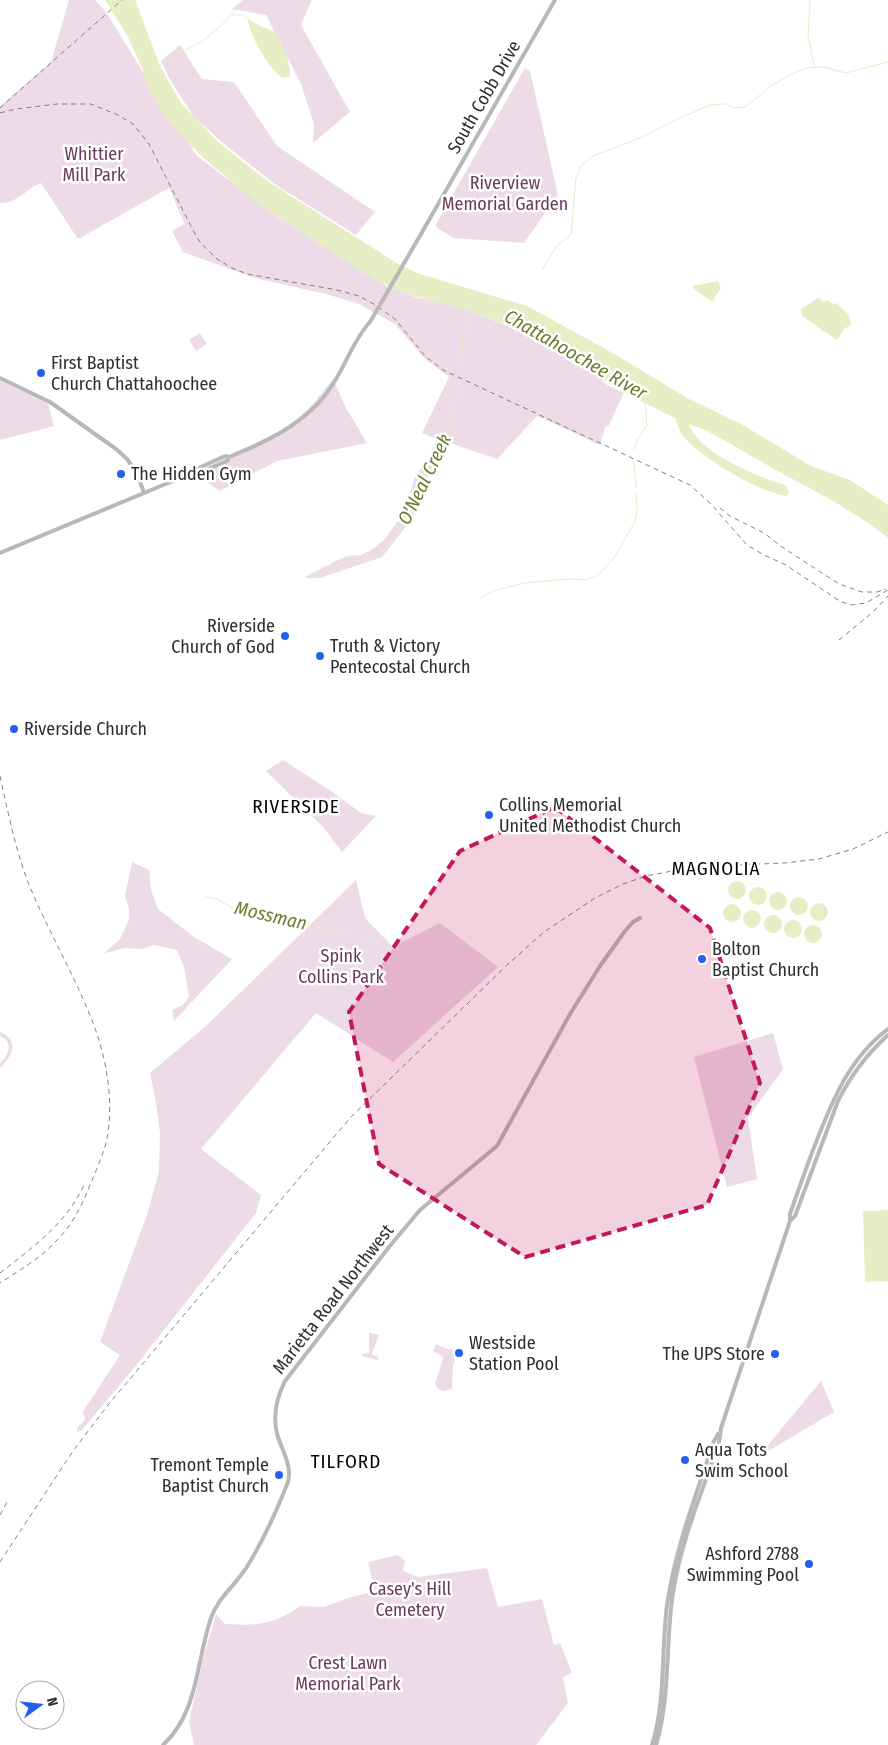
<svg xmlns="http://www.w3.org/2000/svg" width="888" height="1745" font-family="'Fira Sans Condensed',sans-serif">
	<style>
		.green { fill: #eddbe8 }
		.water { fill: #e7eec5 }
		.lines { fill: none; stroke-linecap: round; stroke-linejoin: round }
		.stream { stroke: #e7eec5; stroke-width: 1 }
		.secondary { stroke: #b8b8b8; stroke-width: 4 }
		.rail { stroke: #838383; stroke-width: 1; stroke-dasharray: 5 4; stroke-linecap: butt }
		.secondary-bridge { stroke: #b8b8b8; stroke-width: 4 }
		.marked { fill: #c2185b; fill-opacity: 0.2; stroke: #c2185b; stroke-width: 4; stroke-dasharray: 10 6; stroke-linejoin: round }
		.poi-dot { fill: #2360f2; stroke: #fff; stroke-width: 2 }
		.labels { text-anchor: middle; stroke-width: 5; stroke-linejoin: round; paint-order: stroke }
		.street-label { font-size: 18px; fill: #2e2e2e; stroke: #fff }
		.park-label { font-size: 18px; fill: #6d385d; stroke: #fff }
		.poi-label { font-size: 18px; fill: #2e2e2e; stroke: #fff; text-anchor: start }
		.water-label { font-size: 19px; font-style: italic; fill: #6f7c2f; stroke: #fff }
		.neighbourhood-label { font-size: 19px; letter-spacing: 1px; fill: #000; stroke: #fff }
	</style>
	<rect width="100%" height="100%" fill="#fff"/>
	<path class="green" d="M69,0H95L106,12L168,113L197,156L279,218L312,236L386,286L418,298L455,304L505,325L557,352L575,365L594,372L607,385L624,393L609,425L605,427L600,445L537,416L497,459L447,442L437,462L422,487L414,516L382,557L320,578H307L305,577L336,561L348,556L361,555L373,549L384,540L403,514L415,477L428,459L437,439L422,433L449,377L425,359L395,324L359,304L326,294L255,278L183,252L172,231L185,224L169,188L78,239L41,183C25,189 19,203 0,203V106L51,62Z
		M243,0H312L301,25L350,112L313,143L314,124L301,84L266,15L232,9Z
		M180,45L202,79L234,82L277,146L375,212L356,235L276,185L224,144L194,117L169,78L161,61Z
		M525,68L530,71L558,195L524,243L454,238L437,228L436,224Z
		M200,333L207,344L196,351L189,340Z
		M333,379L346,408L367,443L277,461L220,491L194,473L284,431L313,404Z
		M0,381L48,403L54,426L0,440Z
		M283,760L331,791L361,813L376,816L342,852L324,828L266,771Z
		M132,862L149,870L151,890L158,909L194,937L232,959L174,1021L172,1010L183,1005L189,997L184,967L177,950L154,945L142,949L124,948L103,954L120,939L129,920V908L125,896Z
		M356,880L365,918L393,947L440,923L498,967L393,1062L316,1013L201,1149L261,1195L256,1213L138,1363L82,1430L77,1432V1428L84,1421L85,1417L82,1413L120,1355L100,1342L147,1215L159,1171L160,1133L155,1097L150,1073L207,1025Z
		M0,1032C21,1041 11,1057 0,1068V1063C9,1054 14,1043 0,1036Z
		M773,1033L783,1069L748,1118L757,1179L727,1187L694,1057Z
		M369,1332L379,1335L372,1354L379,1358L377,1360L362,1356V1354L369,1353Z
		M436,1344L447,1349H452L455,1362L453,1364L452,1389L443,1391L438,1389L435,1384L443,1359L442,1356L433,1351Z
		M821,1381L834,1412L758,1457Z
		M398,1555L405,1561L403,1571L418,1577L487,1568L498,1607L542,1599L554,1645L560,1643L572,1673L563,1677L568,1703L536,1745H194L189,1722L204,1655L216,1614L225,1624C254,1626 275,1625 300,1606L324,1607L348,1598L375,1591L368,1562Z"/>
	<path class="water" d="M105,0H135L160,66L181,103L218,142L269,182L395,262L417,273L527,306L618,356L687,398L741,424L811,466L850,480L888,505V538C853,509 806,487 767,465C741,451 717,433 689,424C698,453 758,477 785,485L789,492L787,496C760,493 695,455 681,433C678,428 677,423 675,418L633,397L512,327L474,312L406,294L373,279L260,205L207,161L186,141L170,123L148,88L143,70L128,37Z
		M248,19L260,26L276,32C281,42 294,68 289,77L282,78C268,67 250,37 248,19Z
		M718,281L721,288L712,302L693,288V286Z
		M818,298L824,302L827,300L833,304L836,303L849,315L851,325L844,329L837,340L802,316L801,309Z
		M728 890a9 9 0 1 1 18 0a9 9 0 1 1-18 0Z
		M749 896a9 9 0 1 1 18 0a9 9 0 1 1-18 0Z
		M769 901a9 9 0 1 1 18 0a9 9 0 1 1-18 0Z
		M790 906a9 9 0 1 1 18 0a9 9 0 1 1-18 0Z
		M810 912a9 9 0 1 1 18 0a9 9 0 1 1-18 0Z
		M723 913a9 9 0 1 1 18 0a9 9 0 1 1-18 0Z
		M743 919a9 9 0 1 1 18 0a9 9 0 1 1-18 0Z
		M764 924a9 9 0 1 1 18 0a9 9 0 1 1-18 0Z
		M784 929a9 9 0 1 1 18 0a9 9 0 1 1-18 0Z
		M804 934a9 9 0 1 1 18 0a9 9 0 1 1-18 0Z
		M888,1210V1281L865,1282L863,1211Z"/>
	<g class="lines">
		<path class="stream" d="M810,0L808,35L814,66
			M232,15H243L249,19
			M177,55C186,48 196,46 205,39C220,28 232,14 244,0
			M160,65L174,57
			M542,270L556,247L571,234L576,178L581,166L595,155L640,138L669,123L710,105L723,104H727L733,108L745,107L771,86L788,76L807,68L823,67L846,73L888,62
			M461,372L463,340L471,326L472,312
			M634,450L638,438L647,425L645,402
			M634,462L636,487
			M316,573L326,566L332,568L344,562L368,559L378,555L388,546L407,519L412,508L417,484L434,462L449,428L460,381
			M481,598L493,591L525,583L569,579L586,580L597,576L614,558L634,523L637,511L636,493
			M205,897L217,899L231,907L254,915L306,922L336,935L360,936L421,960L473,990"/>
		<path class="secondary" d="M421,234L555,0
			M0,378L50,402L116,449L127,459L137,473L144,493
			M194,472L201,467L225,456L229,457C271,440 313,420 336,379C347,361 355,338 370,322
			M0,553L192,473L203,471L227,461L229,457
			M790,1221V1214C798,1191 806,1168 815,1145C832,1101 849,1058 888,1029
			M163,1745C199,1712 196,1661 211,1618C218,1597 237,1584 248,1565C264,1539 277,1510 288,1482C292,1466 283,1452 278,1437C272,1418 276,1399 285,1381L389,1247L420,1210L497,1146L570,1014L600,966L625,931L633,922L640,918
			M652,1745C666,1700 661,1652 667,1605C675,1549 696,1495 714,1441L718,1434
			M656,1745C671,1696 665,1643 673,1593C681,1541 702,1492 719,1443L721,1428L790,1221L795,1216L838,1101C851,1075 867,1054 888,1035"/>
		<path class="rail" d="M0,108L122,0
			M0,113L16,109L57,104H91L118,115L133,124L149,144L195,234L200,242L217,259L232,268L247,274L337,290L359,296L377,306L395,319L425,356L443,370L690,485L710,503L747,545L764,555L786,565L841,602L852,605L866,603L888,590
			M720,508L730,516L764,533L782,547L839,584L862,592H877L886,589
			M839,640L873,612L888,596
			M0,776C8,812 15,848 28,882C49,934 79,982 97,1034C108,1067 114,1108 106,1143C102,1157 96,1171 90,1185C82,1205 73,1224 57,1240C41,1258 20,1270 0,1283
			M0,1273C33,1247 66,1224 84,1185
			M0,1515L7,1502
			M0,1562L73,1451L108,1405L350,1118L507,965L544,932L595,898L623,884L646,876L693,867L784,863L819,859L853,849L888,832"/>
		<path class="secondary-bridge" d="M370,322L421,234"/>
	</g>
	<path class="marked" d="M555,807L710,928L760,1083L707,1205L525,1257L379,1164L349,1012L460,851Z"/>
	<g class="poi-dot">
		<circle cx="41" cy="373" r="5"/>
		<circle cx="121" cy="474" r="5"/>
		<circle cx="285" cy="636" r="5"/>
		<circle cx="320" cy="656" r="5"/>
		<circle cx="14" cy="729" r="5"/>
		<circle cx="489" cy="815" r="5"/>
		<circle cx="702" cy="959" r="5"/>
		<circle cx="459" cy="1353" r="5"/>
		<circle cx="775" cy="1354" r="5"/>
		<circle cx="685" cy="1460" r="5"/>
		<circle cx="279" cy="1475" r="5"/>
		<circle cx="809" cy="1564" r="5"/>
	</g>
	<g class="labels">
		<g class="street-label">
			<text transform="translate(484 97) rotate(-60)" y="6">South Cobb Drive</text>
			<text transform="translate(333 1299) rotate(-52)" y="6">Marietta Road Northwest</text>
		</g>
		<g class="park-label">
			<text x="94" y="160">Whittier<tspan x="94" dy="21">Mill Park</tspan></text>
			<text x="505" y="189">Riverview<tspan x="505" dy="21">Memorial Garden</tspan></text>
			<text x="341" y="962">Spink<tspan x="341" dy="21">Collins Park</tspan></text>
			<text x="410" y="1595">Casey's Hill<tspan x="410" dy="21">Cemetery</tspan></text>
			<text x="348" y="1669">Crest Lawn<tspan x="348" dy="21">Memorial Park</tspan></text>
		</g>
		<g class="poi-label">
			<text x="51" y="369">First Baptist<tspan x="51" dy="21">Church Chattahoochee</tspan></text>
			<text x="131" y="480">The Hidden Gym</text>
			<text x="275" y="632" text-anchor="end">Riverside<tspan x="275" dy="21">Church of God</tspan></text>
			<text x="330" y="652">Truth &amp; Victory<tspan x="330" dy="21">Pentecostal Church</tspan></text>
			<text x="24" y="735">Riverside Church</text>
			<text x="499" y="811">Collins Memorial<tspan x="499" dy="21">United Methodist Church</tspan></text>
			<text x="712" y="955">Bolton<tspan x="712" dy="21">Baptist Church</tspan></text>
			<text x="469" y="1349">Westside<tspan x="469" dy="21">Station Pool</tspan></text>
			<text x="765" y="1360" text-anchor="end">The UPS Store</text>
			<text x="695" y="1456">Aqua Tots<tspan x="695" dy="21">Swim School</tspan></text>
			<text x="269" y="1471" text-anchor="end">Tremont Temple<tspan x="269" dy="21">Baptist Church</tspan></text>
			<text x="799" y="1560" text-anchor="end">Ashford 2788<tspan x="799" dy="21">Swimming Pool</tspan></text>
		</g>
		<g class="water-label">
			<text transform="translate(576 354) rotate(30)" y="7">Chattahoochee River</text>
			<text transform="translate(424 479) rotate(-64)" y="7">O'Neal Creek</text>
			<text transform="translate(271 915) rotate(13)" y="7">Mossman</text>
		</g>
		<g class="neighbourhood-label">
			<text x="296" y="813">RIVERSIDE</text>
			<text x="716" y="875">MAGNOLIA</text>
			<text x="346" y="1468">TILFORD</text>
		</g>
	</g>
	<g transform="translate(40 1705) rotate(75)"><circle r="24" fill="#ffffff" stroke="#ababab"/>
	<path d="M0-4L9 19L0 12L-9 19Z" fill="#2360f2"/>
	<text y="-8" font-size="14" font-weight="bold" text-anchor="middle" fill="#2e2e2e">N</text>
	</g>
</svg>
